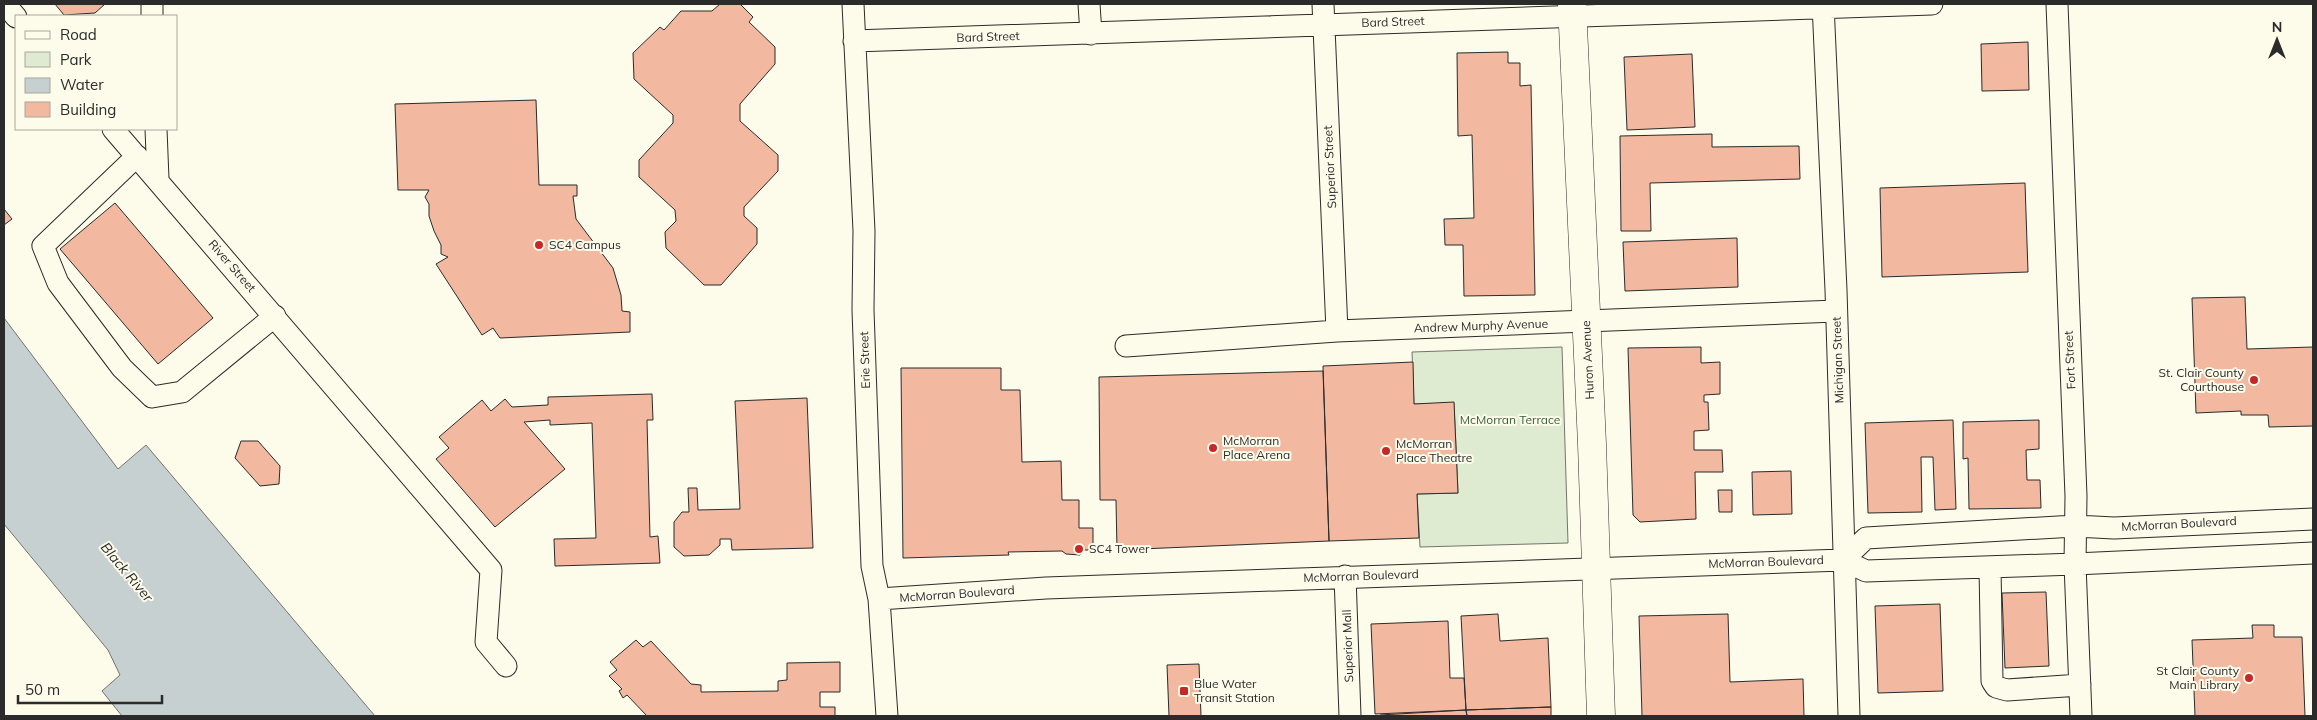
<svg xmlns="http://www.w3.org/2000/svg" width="2317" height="720" font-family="Mulish,sans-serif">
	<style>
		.green { fill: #deebd1; stroke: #74746e }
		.water { fill: #c7d0d0; stroke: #74746e }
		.building { fill: #f2b8a0; stroke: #2b2b2b }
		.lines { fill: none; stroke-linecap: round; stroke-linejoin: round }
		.minor-casing { stroke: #2b2b2b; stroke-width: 23 }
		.major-casing { stroke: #2b2b2b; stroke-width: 29 }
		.minor { stroke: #fdfbea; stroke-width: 21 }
		.major { stroke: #fdfbea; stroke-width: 28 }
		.poi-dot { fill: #c62828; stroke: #fdfbea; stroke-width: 2 }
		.labels { text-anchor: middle; stroke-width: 4; stroke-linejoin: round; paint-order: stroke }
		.street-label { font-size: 12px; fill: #2b2b2b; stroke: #fdfbea }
		.poi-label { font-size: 12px; fill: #2b2b2b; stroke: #fdfbea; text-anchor: start }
		.park-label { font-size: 12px; fill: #34623c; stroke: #fdfbea }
		.water-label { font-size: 14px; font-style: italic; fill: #2b2b2b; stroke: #fdfbea }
	</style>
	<rect width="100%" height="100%" fill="#fdfbea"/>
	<path class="green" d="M1562,347L1568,543L1420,547L1417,494L1458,493L1454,403L1414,404L1412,352Z"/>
	<path class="water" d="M4,318L118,469L146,445L375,716H122L102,691L120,675L108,650L4,524Z"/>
	<path class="building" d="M55,4H105L95,13L64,15Z
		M720,4H740L753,17L749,22L775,47V64L740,104V121L778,155V171L744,207V216L757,228V244L721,285H704L666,248L665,232L676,221L675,210L639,177V160L673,123V115L634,79L633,53L660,27L664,30L681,11H712Z
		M2028,42L2029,90L1982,91L1981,44Z
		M1508,52V63H1520V86L1531,85L1535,295L1464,296L1463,245H1445L1444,219L1474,218L1472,135L1458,136L1457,53Z
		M1692,54L1695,127L1627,130L1624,57Z
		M536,100L539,185H577V196H573L576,219L613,268L621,295L622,311L630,312V332L500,338L493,328L482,335L436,264L448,257L441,254V245L434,231L429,216V204L425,197L429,190H398L395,104Z
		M1712,134V147L1799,146L1800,179L1650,183L1651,231H1621L1620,136Z
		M2025,183L2028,272L1882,277L1880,188Z
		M115,203L213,318L158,364L60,249Z
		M4,209L12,219L4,225Z
		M1737,238L1738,287L1625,291L1623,242Z
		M2245,297L2247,349L2313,347V426L2269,427L2268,415H2241V411L2196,413L2192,298Z
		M1701,347V363L1720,362V394L1704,395V402H1708L1709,430L1694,431V450H1722L1723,472H1695L1696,519L1640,522L1633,515L1628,348Z
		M1413,362L1414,404L1454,402L1458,493L1417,494L1419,538L1329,541L1323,366Z
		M901,368H1001V390H1020L1022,462L1061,461L1062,500H1079V528H1093V550H1083L1080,555L1066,554L1062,551L1008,552L1009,555L903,558Z
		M1323,371L1329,541L1117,550L1116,500H1100L1099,377Z
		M652,394L653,420H647L650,537L658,536L660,563L555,566L554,539L596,538L592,423L550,425V420L524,422L565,469L495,527L436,459L449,448L439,437L482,400L491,411L505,399L512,407L548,405V397Z
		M807,398L813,548L732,550L731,539H720V545L709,555L684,556L674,547V522L682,512H689L688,488H697L698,510L740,509L735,401Z
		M1953,420L1956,509L1935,510L1933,457H1921L1922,512L1868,513L1865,423Z
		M2039,420V449L2026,450L2027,480H2040L2041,508L1969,509L1968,458L1963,459V422Z
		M241,441H258L280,466L279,484L260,486L235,458Z
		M1791,471L1792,514L1753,515L1752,472Z
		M1718,490H1732V512H1719Z
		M2046,592L2049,666L2005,668L2002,593Z
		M1940,604L1943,691L1878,693L1875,606Z
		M1498,614L1500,641L1548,638L1551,707L1466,710L1461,616Z
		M1728,614L1730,682L1803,679L1804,716H1642L1639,616Z
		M1448,621L1450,678H1464L1466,710L1375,714L1371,624Z
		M2252,625H2274V637H2302L2305,716H2195L2192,640L2253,638Z
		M636,640L643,647L651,641L691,684L701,685V692L778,691V681L787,680V663L840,662V692H820V707H835V716H647L627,695L623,698L619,691L622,689L609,676L617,670L610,662Z
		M1199,664L1201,716H1169L1167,665Z
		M1551,707V716H1467L1466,710Z
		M1466,710L1467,716H1380V715Z"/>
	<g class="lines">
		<defs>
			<path id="minor" d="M5,4L16,17
				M152,4V16
				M853,4L864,231L863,310L872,566L879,599L887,716
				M1089,4L1091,34
				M1323,4L1337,331
				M1823,4L1836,290L1849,716
				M2057,4L2076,496L2075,564L2081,716
				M854,41L1932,4
				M113,129L491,570L486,642L506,666
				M156,129L158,179
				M137,156L43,246L58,283L122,368L152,397L182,392L275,316
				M1126,346L1337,331L1836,311
				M1843,560L1866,538L2075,526L2114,528L2313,519
				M1990,567L1992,681L1996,687L2007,690L2080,685
				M1345,576L1350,716
				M879,599L1046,588L1843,560L1866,571L2075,564L2313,553"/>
			<path id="major" d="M1572,4L1592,444L1601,716"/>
		</defs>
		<use href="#minor" class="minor-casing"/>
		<use href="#major" class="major-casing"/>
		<use href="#minor" class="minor"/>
		<use href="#major" class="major"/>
	</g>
	<g class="poi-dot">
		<circle cx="539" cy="245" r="5"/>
		<circle cx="2254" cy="380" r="5"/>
		<circle cx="1213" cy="448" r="5"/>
		<circle cx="1386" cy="451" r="5"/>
		<circle cx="1079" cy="549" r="5"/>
		<circle cx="2249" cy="678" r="5"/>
		<rect x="1179" y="686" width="10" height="10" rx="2.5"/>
	</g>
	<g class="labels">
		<g class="street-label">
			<text transform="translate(1393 22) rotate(-2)" y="4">Bard Street</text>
			<text transform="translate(988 37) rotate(-2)" y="4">Bard Street</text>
			<text transform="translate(1330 167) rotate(-93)" y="4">Superior Street</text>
			<text transform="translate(232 266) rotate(49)" y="4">River Street</text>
			<text transform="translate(1481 326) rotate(-2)" y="4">Andrew Murphy Avenue</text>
			<text transform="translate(865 360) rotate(-92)" y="4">Erie Street</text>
			<text transform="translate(1588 360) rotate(-93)" y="4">Huron Avenue</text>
			<text transform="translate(1838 360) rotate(-92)" y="4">Michigan Street</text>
			<text transform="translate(2070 360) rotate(-93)" y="4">Fort Street</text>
			<text transform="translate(2179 524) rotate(-3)" y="4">McMorran Boulevard</text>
			<text transform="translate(1766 562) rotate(-2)" y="4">McMorran Boulevard</text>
			<text transform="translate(1361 576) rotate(-2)" y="4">McMorran Boulevard</text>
			<text transform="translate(957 594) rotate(-4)" y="4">McMorran Boulevard</text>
			<text transform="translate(1348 646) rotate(-92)" y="4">Superior Mall</text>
		</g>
		<g class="poi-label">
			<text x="549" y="249">SC4 Campus</text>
			<text x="2244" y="377" text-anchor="end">St. Clair County<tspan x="2244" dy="14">Courthouse</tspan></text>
			<text x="1223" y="445">McMorran<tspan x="1223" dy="14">Place Arena</tspan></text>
			<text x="1396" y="448">McMorran<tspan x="1396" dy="14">Place Theatre</tspan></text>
			<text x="1089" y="553">SC4 Tower</text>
			<text x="2239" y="675" text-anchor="end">St Clair County<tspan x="2239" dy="14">Main Library</tspan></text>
			<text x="1194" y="688">Blue Water<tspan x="1194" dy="14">Transit Station</tspan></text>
		</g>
		<g class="park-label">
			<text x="1510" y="424">McMorran Terrace</text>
		</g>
		<g class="water-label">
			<text transform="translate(127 572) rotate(50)" y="5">Black River</text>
		</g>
	</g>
	<rect width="2317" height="720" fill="none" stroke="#2b2b2b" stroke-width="10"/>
	<rect x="15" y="15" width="162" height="115" fill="#fdfbea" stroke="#a9a89e"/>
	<rect x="25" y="31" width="25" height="8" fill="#fdfbea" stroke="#a9a89e"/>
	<text x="60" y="40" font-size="15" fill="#2b2b2b">Road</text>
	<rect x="25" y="52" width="25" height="15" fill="#deebd1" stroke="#a9a89e"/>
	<text x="60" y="65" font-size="15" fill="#2b2b2b">Park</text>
	<rect x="25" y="78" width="25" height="15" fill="#c7d0d0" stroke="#a9a89e"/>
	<text x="60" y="90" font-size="15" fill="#2b2b2b">Water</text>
	<rect x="25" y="102" width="25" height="15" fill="#f2b8a0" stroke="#a9a89e"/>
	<text x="60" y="115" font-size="15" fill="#2b2b2b">Building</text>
	<g transform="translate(2277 40)" stroke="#fdfbea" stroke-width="4" paint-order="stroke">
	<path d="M0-4L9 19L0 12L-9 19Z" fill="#2b2b2b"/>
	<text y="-8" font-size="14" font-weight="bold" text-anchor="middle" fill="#2b2b2b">N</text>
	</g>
	<path d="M18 695v8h144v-8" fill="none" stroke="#2b2b2b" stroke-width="2.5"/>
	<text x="25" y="695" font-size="15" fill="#2b2b2b" stroke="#fdfbea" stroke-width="4" paint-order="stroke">50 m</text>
</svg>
